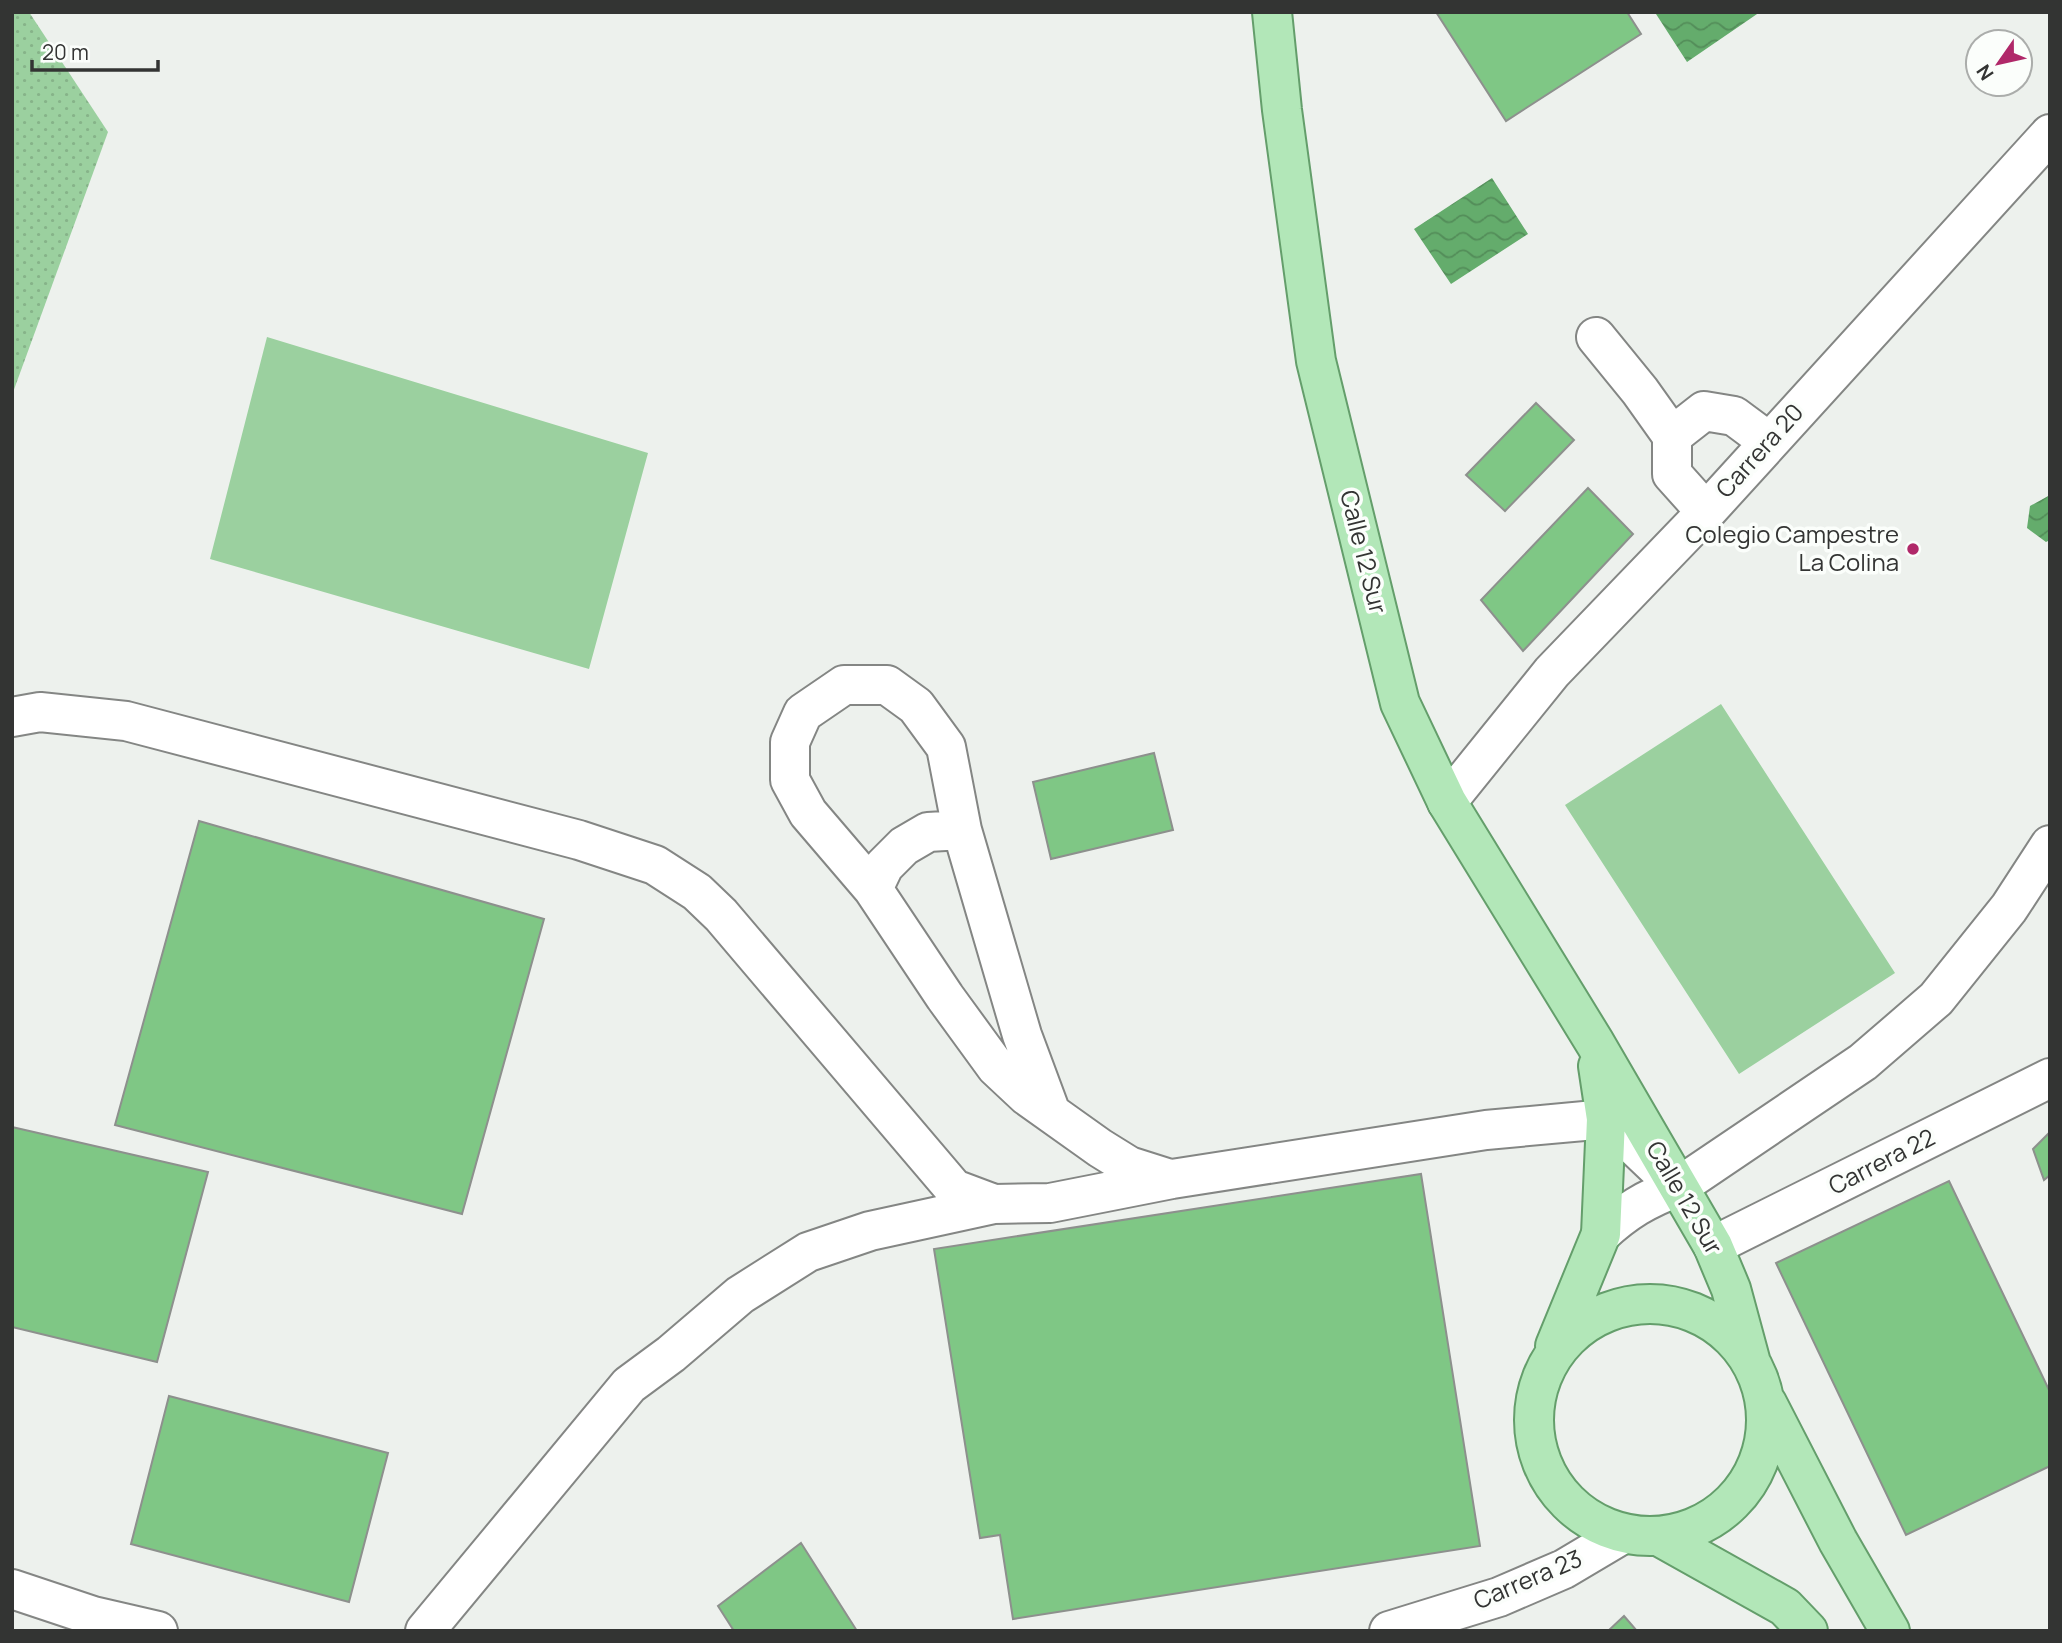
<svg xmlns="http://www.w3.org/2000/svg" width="2062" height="1643" font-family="Manrope,sans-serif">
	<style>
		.grass { fill: #9bd09f }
		.park { fill: url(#park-dots) }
		.water { fill: url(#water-waves) }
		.building { fill: #7fc785; stroke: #8d908d; stroke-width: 2 }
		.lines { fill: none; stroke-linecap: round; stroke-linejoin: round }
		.minor-casing { stroke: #848684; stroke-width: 42 }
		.major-casing { stroke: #649e6b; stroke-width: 42 }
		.minor { stroke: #fff; stroke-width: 38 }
		.major { stroke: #b2e7b8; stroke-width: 38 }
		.poi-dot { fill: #b02869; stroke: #fbfefb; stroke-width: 2.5 }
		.labels { text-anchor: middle; stroke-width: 7; stroke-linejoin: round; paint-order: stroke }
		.street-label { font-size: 24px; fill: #333433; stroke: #fbfefb }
		.poi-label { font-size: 24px; fill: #333433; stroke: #fbfefb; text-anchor: end }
	</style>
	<defs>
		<pattern id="park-dots" width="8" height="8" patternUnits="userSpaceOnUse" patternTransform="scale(1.75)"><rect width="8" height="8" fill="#9bd09f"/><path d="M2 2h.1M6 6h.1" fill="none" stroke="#86b389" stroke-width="1.8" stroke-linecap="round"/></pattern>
		<pattern id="water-waves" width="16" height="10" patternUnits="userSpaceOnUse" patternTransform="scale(1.75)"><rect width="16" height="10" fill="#64ac6c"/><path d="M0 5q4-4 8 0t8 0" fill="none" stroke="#538d59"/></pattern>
	</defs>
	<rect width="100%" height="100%" fill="#edf1ed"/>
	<path class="grass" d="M267,337L648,453L589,669L210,559Z
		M1721,704L1895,973L1739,1074L1565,805Z"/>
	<path class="park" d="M12,12H29L108,132L12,395Z"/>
	<path class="water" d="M1658,12H1760L1687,62L1656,14Z
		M1492,178L1528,234L1451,284L1414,229Z
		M2050,495V540L2046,542L2027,528L2030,506Z"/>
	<path class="building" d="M1436,12H1627L1641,34L1506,121Z
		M1536,403L1574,440L1505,511L1466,475Z
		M1588,488L1633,534L1523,651L1481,600Z
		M1154,753L1173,830L1051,859L1033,782Z
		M199,821L544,919L462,1214L115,1125Z
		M12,1127L208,1172L157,1362L12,1327Z
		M2050,1132V1175L2044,1180L2033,1149Z
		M1421,1174L1480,1546L1013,1619L1000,1535L980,1538L934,1249Z
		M1949,1181L2050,1392V1466L1906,1535L1776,1263Z
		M169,1396L388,1453L349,1602L131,1544Z
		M801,1543L857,1631H734L718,1606Z
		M1624,1616L1637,1631H1608Z"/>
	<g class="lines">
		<defs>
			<path id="minor" d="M1596,337L1640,391L1672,436V474L1706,512
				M1672,436L1704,411L1734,416L1769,442
				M12,717L40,712L126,721L579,840L655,865L697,892L721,915L954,1189L994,1204
				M1447,802L1552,672L1706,512L2050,134
				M873,889L884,866L904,846L928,832L962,830
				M1051,1113L1022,1035L962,830L946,747L916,706L887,685H844L803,713L790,742V780L808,813L873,889L945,997L996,1067L1027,1096L1100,1148L1129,1166L1170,1179
				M1601,1234C1626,1211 1646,1199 1678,1187L1863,1062L1936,999L2009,908L2050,845
				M1713,1246L2050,1078
				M12,1589L93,1616L158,1631
				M425,1631L629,1385L671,1354L740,1295L808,1252L870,1231L994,1204L1050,1203L1172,1179L1486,1130L1606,1119L1668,1178
				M1389,1631L1499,1597L1564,1569L1623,1534"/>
			<path id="major" d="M1272,12L1282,110L1316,361L1400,703L1447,802L1595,1043L1713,1246L1731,1289L1751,1363
				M1534 1420a116 116 0 1 1 232 0a116 116 0 1 1-232 0Z
				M1555,1346L1601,1234L1606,1119L1598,1066
				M1767,1403L1838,1541L1890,1631
				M1660,1537L1785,1607L1808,1631"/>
		</defs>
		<use href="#minor" class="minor-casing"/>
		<use href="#major" class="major-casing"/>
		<use href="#minor" class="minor"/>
		<use href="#major" class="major"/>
	</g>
	<circle class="poi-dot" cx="1913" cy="549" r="7"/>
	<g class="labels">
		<g class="street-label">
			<text transform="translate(1760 451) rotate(-48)" y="8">Carrera 20</text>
			<text transform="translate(1363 552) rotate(76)" y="8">Calle 12 Sur</text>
			<text transform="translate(1882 1162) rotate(-27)" y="8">Carrera 22</text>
			<text transform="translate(1684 1198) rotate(60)" y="8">Calle 12 Sur</text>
			<text transform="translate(1528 1580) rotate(-23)" y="8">Carrera 23</text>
		</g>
		<g class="poi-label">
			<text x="1899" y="543">Colegio Campestre<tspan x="1899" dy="28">La Colina</tspan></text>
		</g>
	</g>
	<rect width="2062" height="1643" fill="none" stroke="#333433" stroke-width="28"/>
	<g transform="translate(1999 63) rotate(236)"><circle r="33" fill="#fbfefb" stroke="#abadab" stroke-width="2"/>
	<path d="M0-5L12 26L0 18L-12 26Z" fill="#b02869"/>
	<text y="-10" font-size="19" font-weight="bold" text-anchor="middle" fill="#333433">N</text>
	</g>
	<path d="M32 60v10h126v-10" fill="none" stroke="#333433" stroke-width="3.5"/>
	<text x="42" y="60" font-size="21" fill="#333433" stroke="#fbfefb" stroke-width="5" paint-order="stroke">20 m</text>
</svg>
